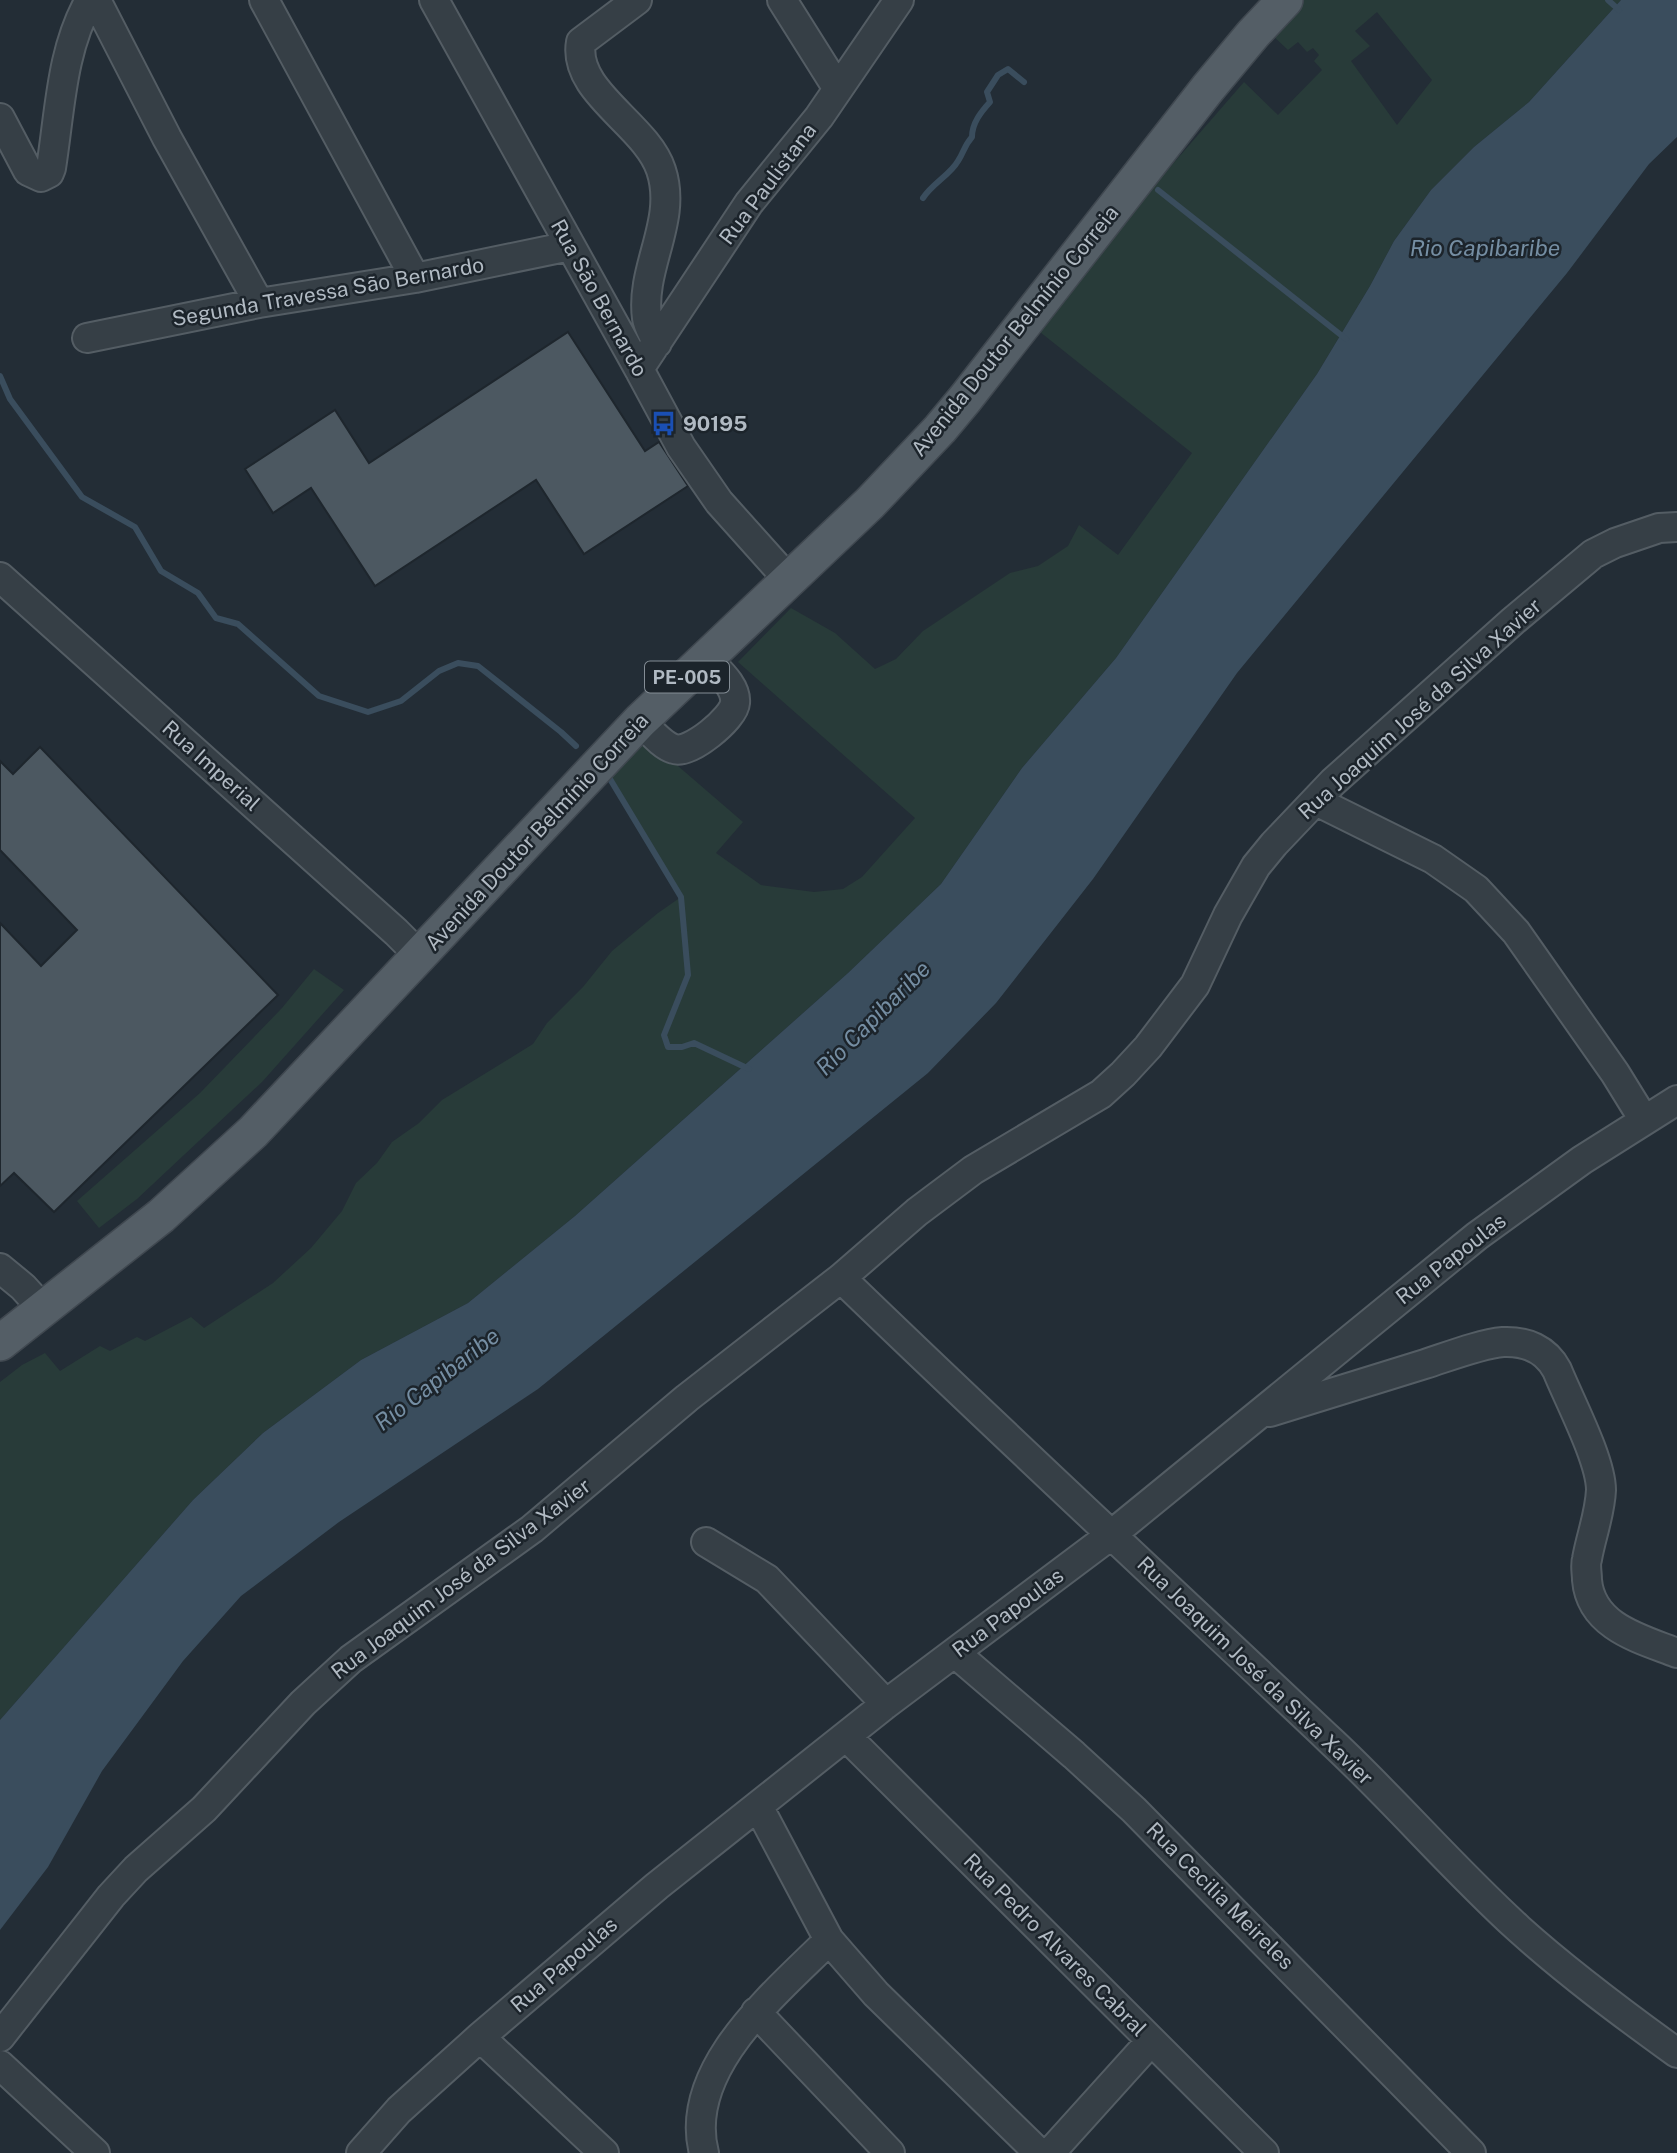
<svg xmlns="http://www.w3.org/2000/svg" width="1677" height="2153" font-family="'Public Sans',sans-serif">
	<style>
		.green { fill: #283b39; fill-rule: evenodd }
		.water { fill: #3a4d5d }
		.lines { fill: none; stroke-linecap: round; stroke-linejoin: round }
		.stream { stroke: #3a4d5d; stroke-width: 6 }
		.building { fill: #4c5861; stroke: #1e262d; stroke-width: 2 }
		.minor-casing { stroke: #545d64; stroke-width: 32 }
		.major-casing { stroke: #404850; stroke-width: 38 }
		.minor { stroke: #363f46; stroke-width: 28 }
		.major { stroke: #545e66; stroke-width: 35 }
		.labels { text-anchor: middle; stroke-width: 5; stroke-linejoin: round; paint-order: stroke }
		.shield { fill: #1c242b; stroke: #848d95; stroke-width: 2 }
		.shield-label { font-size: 19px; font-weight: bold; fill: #b1bac3 }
		.street-label { font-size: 21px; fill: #b1bac3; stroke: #1c242b }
		.poi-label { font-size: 21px; font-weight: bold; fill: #b1bac3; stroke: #1c242b; text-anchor: start }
		.water-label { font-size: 23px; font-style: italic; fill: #758ea3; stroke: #1c242b }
	</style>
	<rect width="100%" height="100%" fill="#232d36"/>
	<path class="green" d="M1297,0H1621L1529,102L1474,147L1431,190L1394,241L1370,286L1317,374L1116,658L1022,768L941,884L848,973L575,1216L468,1303L361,1360L263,1433L193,1500L0,1720V1382L22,1365L45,1353L60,1371L100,1346L110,1351L137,1337L145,1341L191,1317L204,1328L273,1283L311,1248L342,1211L356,1183L377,1163L392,1142L419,1123L442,1100L533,1044L547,1023L583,987L612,951L658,913L681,897L610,779L628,756L649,741L743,822L716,853L761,885L814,892L843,889L862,877L915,818L738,662L791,608L835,633L875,669L896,659L923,631L1010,573L1038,566L1068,546L1079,525L1118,555L1192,453L1040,332L1158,181L1244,82L1278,115L1322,70L1314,61L1319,55L1313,48L1307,52L1298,42L1288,50L1271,34ZM1377,12L1432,80L1397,125L1351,61L1370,46L1355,31Z
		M314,969L344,990L262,1082L137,1199L99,1228L77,1201L200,1093L282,1008Z"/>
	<path class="water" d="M1621,0H1677V137L1649,164L1567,273L1237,673L1093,879L996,1003L928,1073L538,1389L339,1522L241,1596L183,1661L102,1771L48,1867L0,1930V1720L193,1500L263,1433L361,1360L468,1303L575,1216L848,973L941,884L1022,768L1116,658L1317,374L1370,286L1394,241L1431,190L1474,147L1529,102Z"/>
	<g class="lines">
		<path class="stream" d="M1608,0L1619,10
			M1158,190L1346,339
			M923,198C933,183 950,175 958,161C964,152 964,146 972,137C972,123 981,112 990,102L987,92L998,75L1008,69L1024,82
			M0,376L10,399L82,497L135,527L161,571L198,593L216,618L238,624L319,696L368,712L401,701L439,671L458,663L478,666L561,732L576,746
			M610,779L681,897L688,975L664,1035L668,1047H682L694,1043L749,1069"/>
	</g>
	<path class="building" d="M568,332L645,451L659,442L688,486L584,554L536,480L375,586L311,488L273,513L245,469L335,410L369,463Z
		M40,747L278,995L54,1212L14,1173L0,1186V923L41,966L77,930L0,850V761L13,774Z"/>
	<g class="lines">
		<defs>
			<path id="minor" d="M96,0L167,138L259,303
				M264,0L415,278
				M434,0L639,369L681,447L719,502L788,579
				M637,0L581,42C572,92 646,124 661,170C678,221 640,267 647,318C648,326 654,335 657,343
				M782,0L838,89
				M0,118L28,171L41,177L49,173L51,168C60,112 61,50 90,0
				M87,338L259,303L415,278L570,246
				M639,369L749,203L819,117L899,0
				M0,577L396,932L420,956
				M640,721C650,730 661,745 674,749C689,755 734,718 735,703C737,686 717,670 707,659
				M1316,801L1433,859L1476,889L1516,932L1615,1073L1644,1120
				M0,1268L23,1287L43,1309
				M841,1278C1003,1435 1169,1588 1333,1743C1397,1803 1454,1870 1519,1929C1569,1974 1623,2014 1677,2053
				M1270,1412C1322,1396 1373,1380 1425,1364C1447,1357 1480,1344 1503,1342C1526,1341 1546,1349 1557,1370C1569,1400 1601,1460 1601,1490C1600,1514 1591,1536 1587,1559C1585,1565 1587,1573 1587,1580C1591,1627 1641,1639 1677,1653
				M706,1542L767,1579L886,1704
				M955,1653L1074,1755L1134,1810L1471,2153
				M846,1736L1264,2153
				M758,1806L829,1940L876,1994L1039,2153
				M756,2012L890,2153
				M0,2037L111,1896L136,1869L204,1809L303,1703L351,1659L532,1529L687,1398L841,1278L917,1212L973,1170L1101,1094L1123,1074L1148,1047L1195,985L1228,915L1256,866L1274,844L1333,782L1513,621L1593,554L1615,543L1659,528L1677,527
				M480,2037L604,2153
				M0,2065L95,2153
				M361,2153L399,2110L480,2037L657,1886L886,1704L1111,1535L1477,1236L1582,1160L1677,1100
				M704,2153C682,2069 776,1993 829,1940
				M1050,2153L1151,2041"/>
			<path id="major" d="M0,1343L161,1216L253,1132L640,721L870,503L940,429L965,399L1208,88L1253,34L1285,0"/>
		</defs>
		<use href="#minor" class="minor-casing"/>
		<use href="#major" class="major-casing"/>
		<use href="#minor" class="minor"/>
		<use href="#major" class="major"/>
	</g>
	<defs>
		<symbol id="bus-bare" viewBox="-9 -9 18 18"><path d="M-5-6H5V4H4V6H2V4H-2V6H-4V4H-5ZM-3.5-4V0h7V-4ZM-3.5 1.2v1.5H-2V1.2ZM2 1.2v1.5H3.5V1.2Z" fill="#1a4fb4" stroke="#1c242b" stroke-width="2.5" paint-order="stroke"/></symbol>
	</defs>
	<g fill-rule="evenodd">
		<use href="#bus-bare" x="646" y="406" width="35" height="35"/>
	</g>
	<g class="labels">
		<rect class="shield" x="645" y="661.5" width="84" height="31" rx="5"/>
		<g class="shield-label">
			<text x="687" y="684">PE-005</text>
		</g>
		<g class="street-label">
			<text transform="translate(768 184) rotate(-53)" y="7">Rua Paulistana</text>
			<text transform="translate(328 292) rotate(-10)" y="7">Segunda Travessa São Bernardo</text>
			<text transform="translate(599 298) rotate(61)" y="7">Rua São Bernardo</text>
			<text transform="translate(1015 331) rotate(-51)" y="7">Avenida Doutor Belmínio Correia</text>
			<text transform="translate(1420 709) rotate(-42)" y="7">Rua Joaquim José da Silva Xavier</text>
			<text transform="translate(211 766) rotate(42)" y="7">Rua Imperial</text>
			<text transform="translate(537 832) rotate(-47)" y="7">Avenida Doutor Belmínio Correia</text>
			<text transform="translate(1451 1259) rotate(-38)" y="7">Rua Papoulas</text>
			<text transform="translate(461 1579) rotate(-37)" y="7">Rua Joaquim José da Silva Xavier</text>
			<text transform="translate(1008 1613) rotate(-37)" y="7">Rua Papoulas</text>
			<text transform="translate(1255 1671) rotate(44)" y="7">Rua Joaquim José da Silva Xavier</text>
			<text transform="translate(1220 1896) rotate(45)" y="7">Rua Cecilia Meireles</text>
			<text transform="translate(1055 1945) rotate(45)" y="7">Rua Pedro Alvares Cabral</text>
			<text transform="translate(564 1965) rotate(-41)" y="7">Rua Papoulas</text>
		</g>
		<g class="poi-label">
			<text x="683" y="431">90195</text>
		</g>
		<g class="water-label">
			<text x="1485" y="256">Rio Capibaribe</text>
			<text transform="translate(873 1018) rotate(-45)" y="8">Rio Capibaribe</text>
			<text transform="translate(437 1379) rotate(-38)" y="8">Rio Capibaribe</text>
		</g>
	</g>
</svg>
